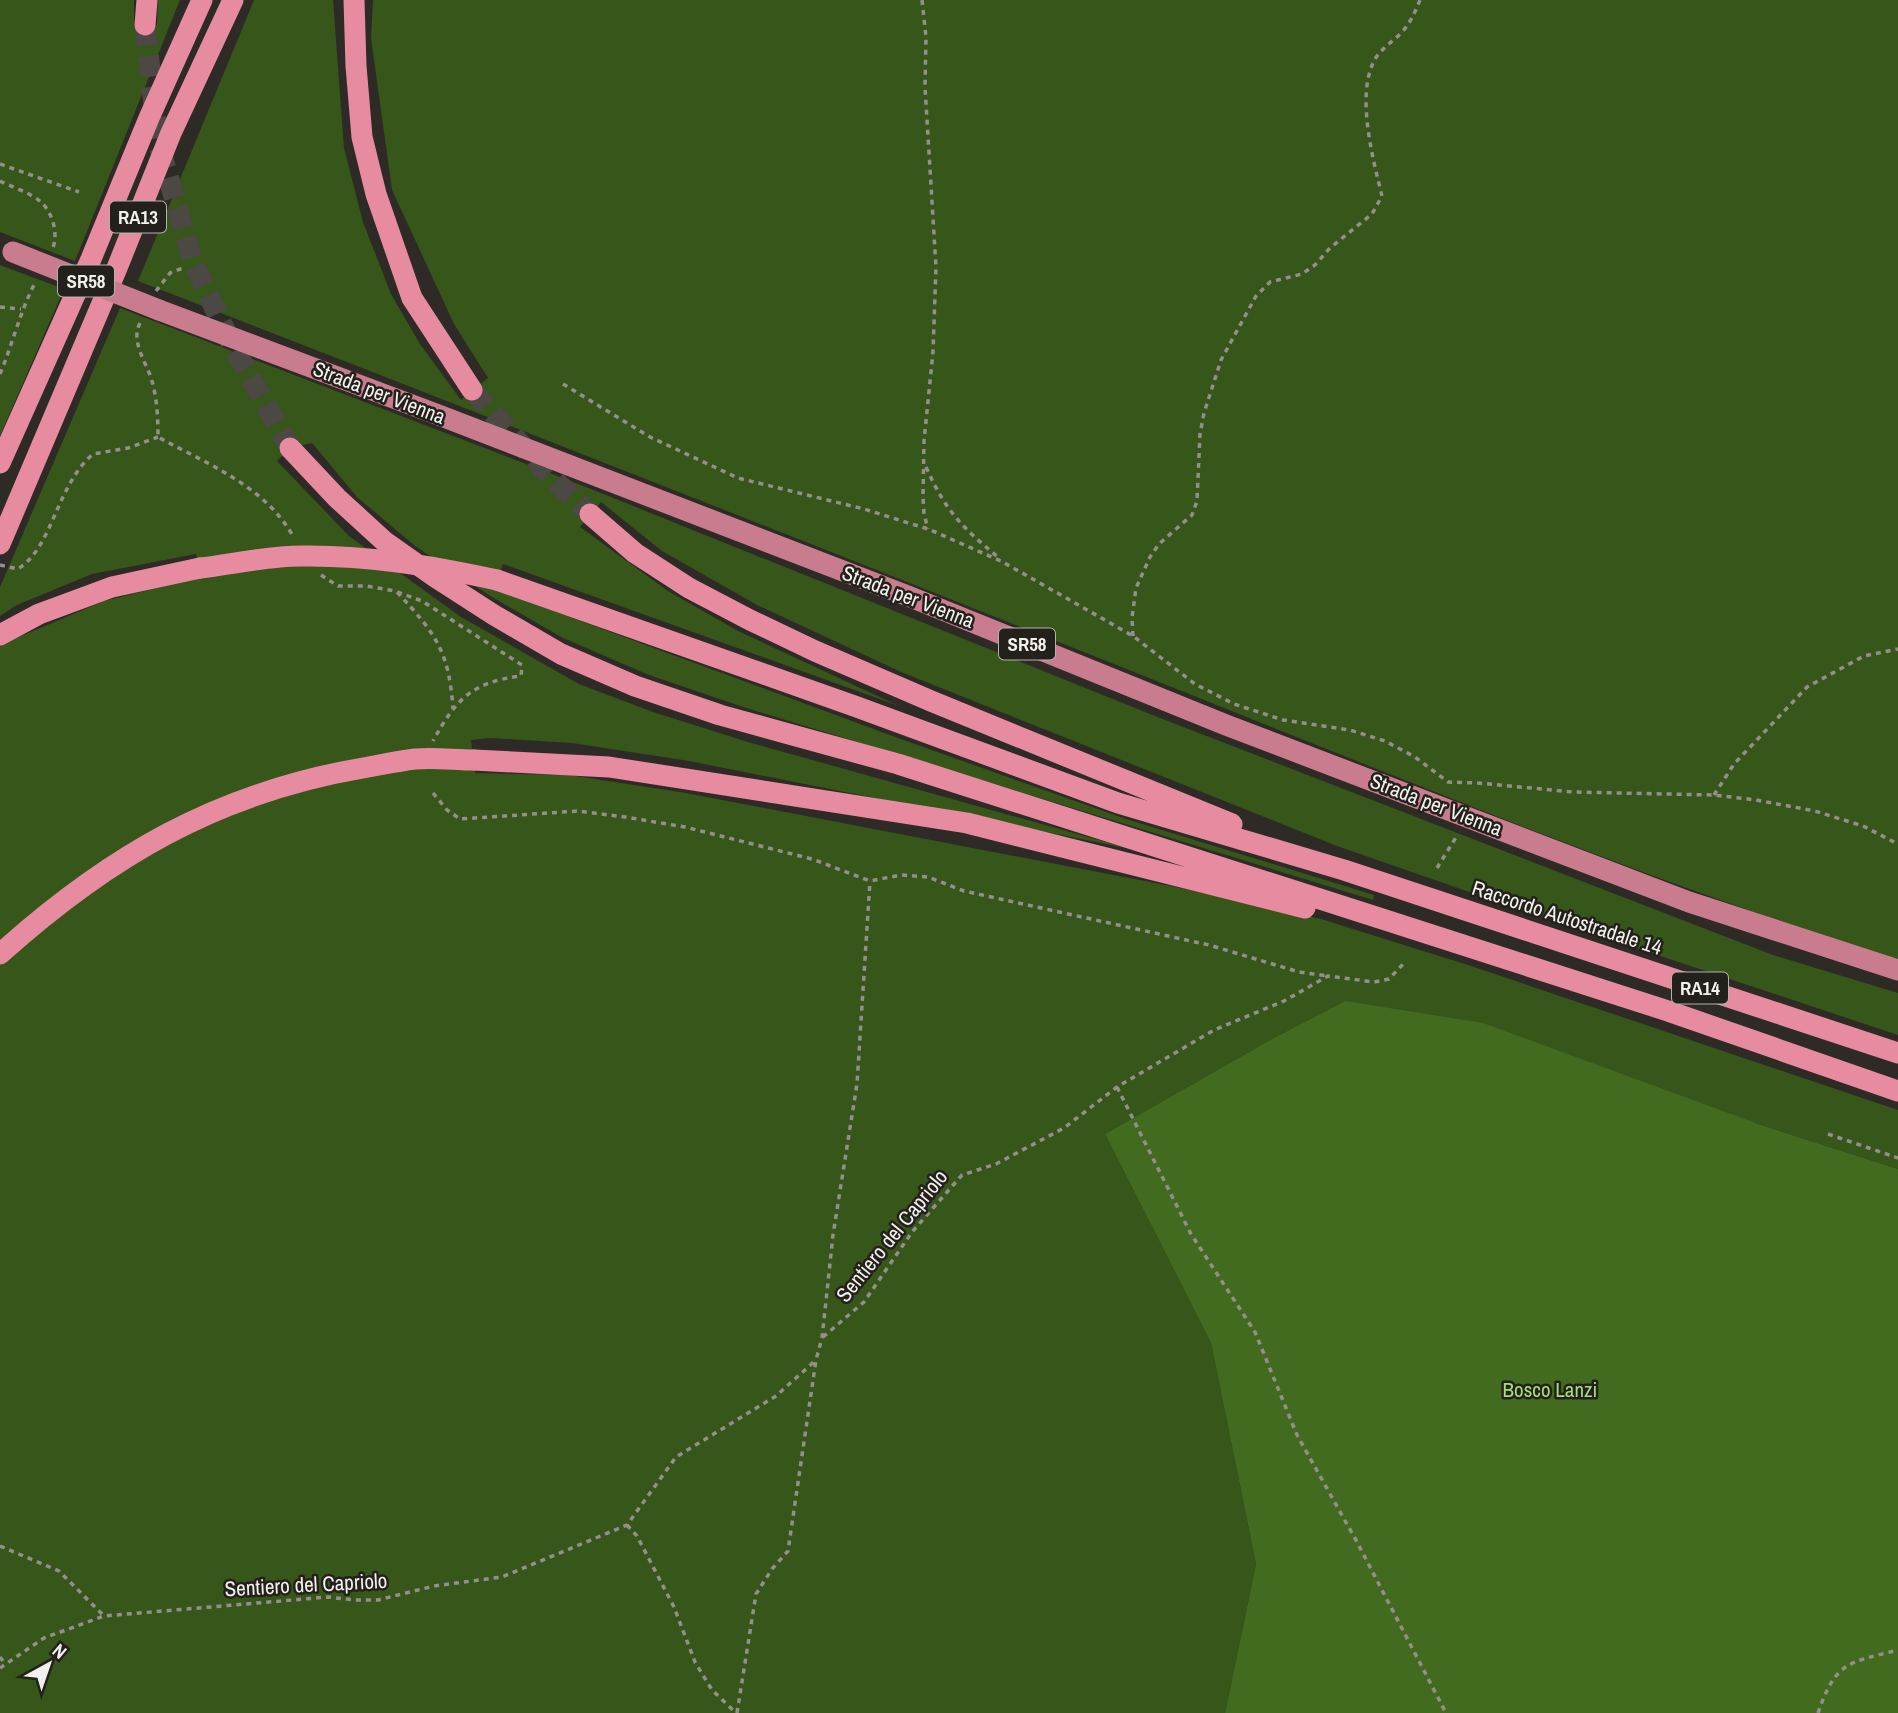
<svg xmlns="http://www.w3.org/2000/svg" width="1898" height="1713" font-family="'Archivo Narrow',sans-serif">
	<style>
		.green { fill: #36561a }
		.forest { fill: #436b1f }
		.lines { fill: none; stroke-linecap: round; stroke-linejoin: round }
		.highway-tunnel { stroke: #4c4843; stroke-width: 21; stroke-dasharray: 21 10; stroke-linecap: butt }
		.path { stroke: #93908b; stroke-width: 3.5; stroke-dasharray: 5 5; stroke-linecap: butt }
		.primary { stroke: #c87c8d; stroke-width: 21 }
		.highway { stroke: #e78ba0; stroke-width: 21 }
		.primary-bridge { stroke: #c87c8d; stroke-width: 21 }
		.highway-bridge { stroke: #e78ba0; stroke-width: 21 }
		.labels { text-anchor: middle; stroke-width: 5; stroke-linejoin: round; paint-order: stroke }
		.shield { fill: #24201c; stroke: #b5b2ae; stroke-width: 2 }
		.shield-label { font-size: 19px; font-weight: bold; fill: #f3f1ed }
		.street-label { font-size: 21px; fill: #f3f1ed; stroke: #24201c }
		.park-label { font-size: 21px; fill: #a4de79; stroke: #24201c }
	</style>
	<rect width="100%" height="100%" fill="#2e2a25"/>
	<path class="green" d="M0,0H134V26L157,25L158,0H180L75,261L0,232Z
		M254,0H333L344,148L363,222L391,294L420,344L461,400L488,378L454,324L392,190L371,38L373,0H1898V960C1642,879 1393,775 1144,676C809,543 474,411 138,281Z
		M0,265L64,289L0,436Z
		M120,308L591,489L1155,716L1773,955L1898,993V1035L1501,903L1337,846L901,672L757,605L662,551L601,502L580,527L668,591L738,631L899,706L503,564L494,589L898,738L1123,818L1374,895L1373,900L743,707L649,675L563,638L492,597L415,546L357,497L312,443L290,448L277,461L349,536L461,617L579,684L653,712L748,742L1131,849L689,761L572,743L490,738L471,740L475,773L569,775L686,793L1171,886L1321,919L1468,965L1898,1110V1169L1761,1125L1345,1001L1270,1040L1105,1134L1211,1343L1256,1564L1225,1713H0V645L104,601L201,577L196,554L92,574L17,605L0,616V587Z"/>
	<path class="forest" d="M1345,1001L1483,1023L1761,1125L1898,1169V1713H1225L1256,1564L1211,1343L1105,1134L1270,1040Z"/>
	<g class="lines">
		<path class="highway-tunnel" d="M145,25L158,142L193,262L230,341L290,448
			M472,390L546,472L590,514"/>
		<path class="path" d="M922,0L926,37L925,87L936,267L933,352L924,441L923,497L924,514L928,529
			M0,164L79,192
			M0,181C12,187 31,193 41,202C53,213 59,235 52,250
			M156,291L170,273L186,267
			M0,307L21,309
			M140,323C130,342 147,363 152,381C157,399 158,418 158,437C207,464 266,486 294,538
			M0,374C13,343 20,311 36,281
			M563,384L650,437L738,478L864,509L928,529L1001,561L1133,636L1195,684L1234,704L1283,720L1350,730L1385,741L1415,757L1448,782L1478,783L1573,792L1714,795L1756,800L1815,811L1863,826L1898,844
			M926,467C946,512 962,527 999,558
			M0,565L18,569C53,547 56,486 93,454L128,448L158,437
			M321,575L338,586H366L395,591L422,601L522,665L521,676C472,682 456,699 433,741
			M397,592C436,634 449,651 453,709
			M1133,636L1132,618L1136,588L1150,557L1159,544L1192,515L1197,501L1200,434L1204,413L1221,360L1256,296L1270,282L1302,274L1315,265L1330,248L1372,214L1382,196C1373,159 1354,90 1377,56C1384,47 1393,41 1401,33C1410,24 1415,12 1420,0
			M433,793L447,810L460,819L578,811L625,817L685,827L812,859L870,881L901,875L928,877L964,891L1209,945L1299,972L1328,976
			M1714,795L1734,764L1807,687L1864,656L1898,649
			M1437,868L1458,834
			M1117,1087L1191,1234L1255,1332L1297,1435L1357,1542L1446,1713
			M1828,1134L1898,1158
			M823,1337L864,1302L912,1232L962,1175L996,1164L1064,1128L1117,1087L1214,1030L1284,1001L1328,976L1374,982L1389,979L1405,962
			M627,1525L637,1536L674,1607L695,1662L712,1690L736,1713
			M0,1546L59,1571L104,1616
			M0,1657L5,1664
			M0,1668L44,1638L104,1616L328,1597L355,1600H378L434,1586L502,1577L627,1525L676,1457L776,1396L816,1360
			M737,1713L756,1594L772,1569L788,1551L816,1360L822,1338L833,1235L857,1084L870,881
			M1818,1713C1836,1661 1848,1663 1898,1650"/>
		<path class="primary" d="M159,310L436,414L908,596L1226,725L1689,902L1898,970"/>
		<path class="highway" d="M354,0L356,66L362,137L376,194L412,298L472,390
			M145,25L147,0
			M290,448L337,498L384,541L435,577L494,615L561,654L635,686L720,715L898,764L1373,916L1668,1011L1898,1091
			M0,463L91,259L149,118L202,0
			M590,514L635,553L689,588L750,620L815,651L931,701L1232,824
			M0,544L117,268L171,133L233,0
			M497,580L857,707L1118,803L1344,870L1898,1053
			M0,635L39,614L112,587L200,568
			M474,760L609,767L967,823L1305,908"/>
		<path class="primary-bridge" d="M13,252L159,310"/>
		<path class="highway-bridge" d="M200,568C233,564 268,556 301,556C368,555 432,566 497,580
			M0,954C109,856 217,793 363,768C380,765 398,761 415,759C434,757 455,760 474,760"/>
	</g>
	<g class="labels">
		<g class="shield">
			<rect x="110" y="201.5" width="56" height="31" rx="5"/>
			<rect x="58" y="265.5" width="56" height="31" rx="5"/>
			<rect x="999" y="628.5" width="56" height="31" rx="5"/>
			<rect x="1672" y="972.5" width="56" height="31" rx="5"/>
		</g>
		<g class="shield-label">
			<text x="138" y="224">RA13</text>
			<text x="86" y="288">SR58</text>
			<text x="1027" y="651">SR58</text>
			<text x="1700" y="995">RA14</text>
		</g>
		<g class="street-label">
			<text transform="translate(379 393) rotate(21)" y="7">Strada per Vienna</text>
			<text transform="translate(908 597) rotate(21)" y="7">Strada per Vienna</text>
			<text transform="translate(1436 805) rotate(21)" y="7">Strada per Vienna</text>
			<text transform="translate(1567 918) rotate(18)" y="7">Raccordo Autostradale 14</text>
			<text transform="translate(892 1236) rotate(-51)" y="7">Sentiero del Capriolo</text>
			<text transform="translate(306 1585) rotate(-3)" y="7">Sentiero del Capriolo</text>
		</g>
		<g class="park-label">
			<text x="1550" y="1397">Bosco Lanzi</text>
		</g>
	</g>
	<g transform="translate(49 1664) rotate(40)" stroke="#24201c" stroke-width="5" paint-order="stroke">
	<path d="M0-5L12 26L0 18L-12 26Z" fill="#f3f1ed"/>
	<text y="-10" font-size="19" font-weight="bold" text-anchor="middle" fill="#f3f1ed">N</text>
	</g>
</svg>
